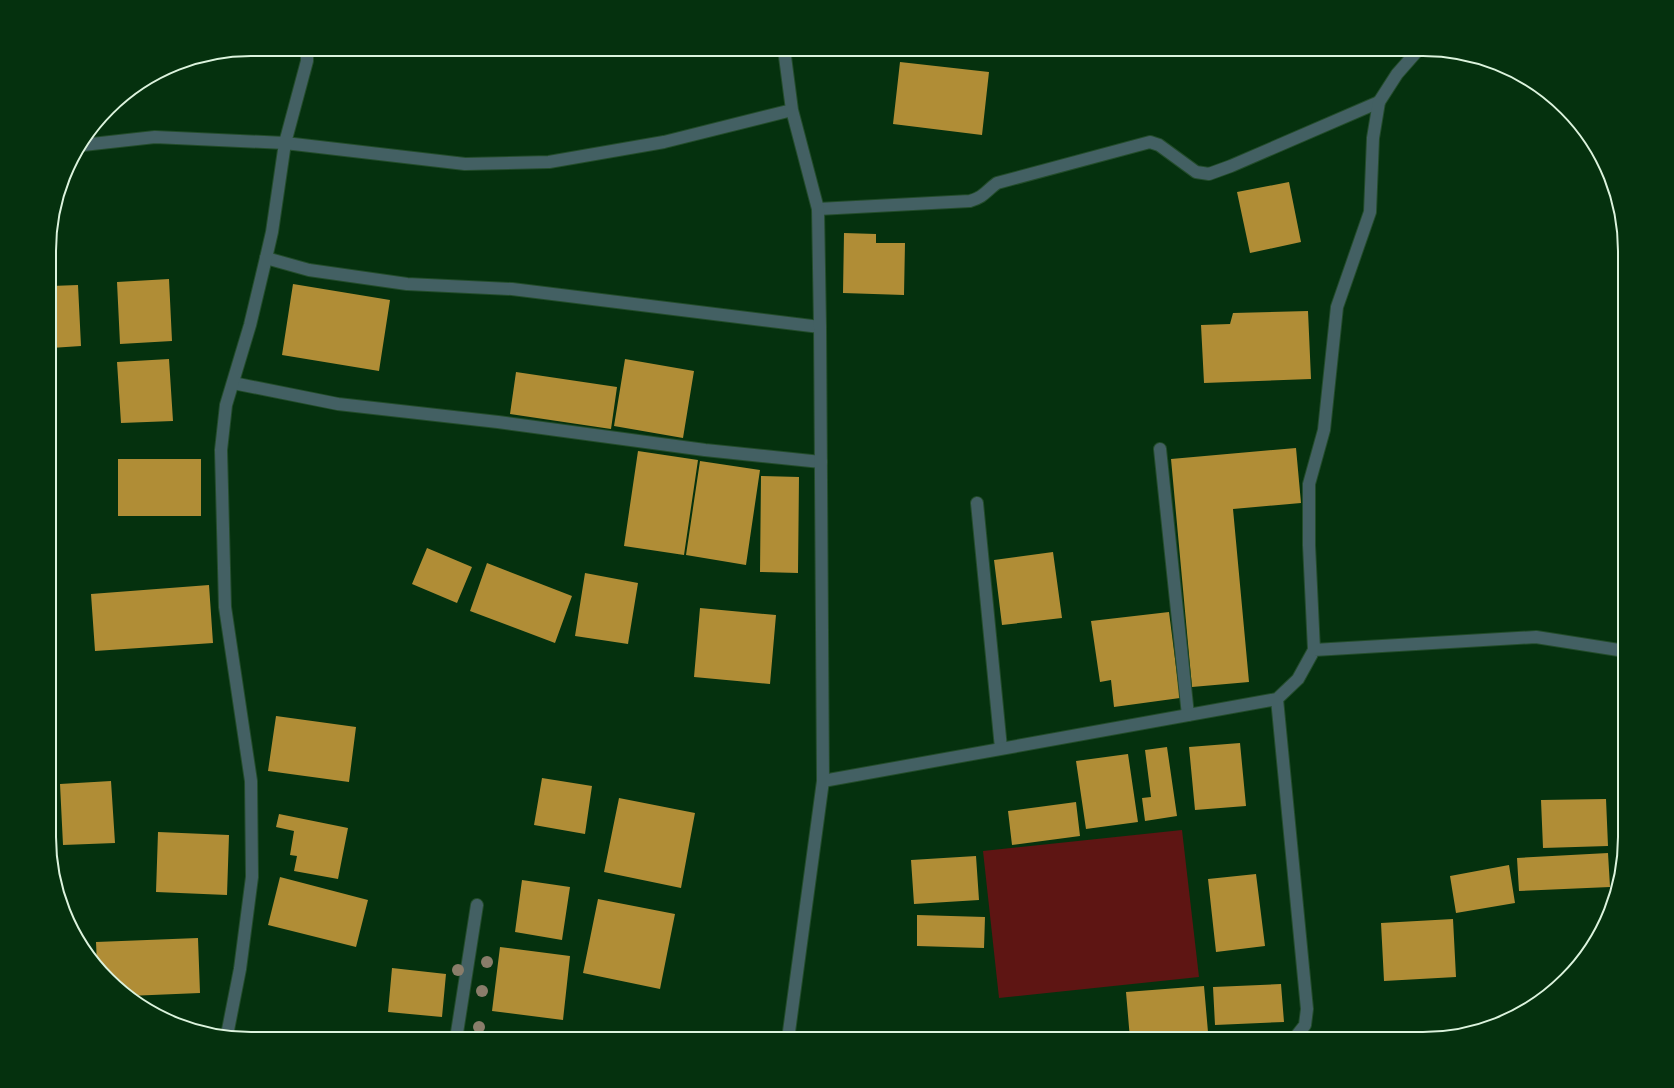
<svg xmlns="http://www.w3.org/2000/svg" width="1674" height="1088" font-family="'Archivo Narrow',sans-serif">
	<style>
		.pitch { fill: #5e1513 }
		.building { fill: #b08d36 }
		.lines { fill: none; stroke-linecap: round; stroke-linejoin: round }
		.lane-casing { stroke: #234c2b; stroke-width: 14 }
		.street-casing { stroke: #234c2b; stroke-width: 14 }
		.lane { stroke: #436063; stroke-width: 12 }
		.street { stroke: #436063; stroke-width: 12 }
		.tree { fill: #8a7d6a }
		.rim { fill: none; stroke: #dcf3dd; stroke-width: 2 }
	</style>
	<rect width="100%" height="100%" fill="#05310e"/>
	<path class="pitch" d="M1182,830L1199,977L999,998L983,851Z"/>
	<path class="building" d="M900,62L989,72L982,135L893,124Z
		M1289,182L1301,242L1250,253L1237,192Z
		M844,233L876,234V243H905L904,295L843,293Z
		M169,279L172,341L120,344L117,282Z
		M293,284L390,300L379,371L282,355Z
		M78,285L81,346L51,348V286Z
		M1308,311L1311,379L1204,383L1201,325L1230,324L1233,313Z
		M169,359L173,421L121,423L117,362Z
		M625,359L694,371L683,438L614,426Z
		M516,372L617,387L611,429L510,414Z
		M1296,448L1301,503L1233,509L1249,682L1192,687L1171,459Z
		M638,451L698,460L684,555L624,546Z
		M118,459H201V516H118Z
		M700,461L760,470L746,565L686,555Z
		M761,476L799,477L798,573L760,572Z
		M427,548L472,567L457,603L412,584Z
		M1053,552L1062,618L1002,625L994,560Z
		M487,563L572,596L555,643L470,611Z
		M585,573L638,583L628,644L575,636Z
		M209,585L213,643L95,651L91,594Z
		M700,608L776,615L770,684L694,677Z
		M1169,612L1180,698L1114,707L1111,680L1100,682L1091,621Z
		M276,716L356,727L349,782L268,771Z
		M1240,743L1246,806L1195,810L1189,747Z
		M1167,747L1177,816L1145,821L1142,798L1151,797L1145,750Z
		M1128,754L1138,822L1086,829L1076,761Z
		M542,778L592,786L585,834L534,825Z
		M111,781L115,843L63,845L60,784Z
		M619,798L695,813L681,888L604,872Z
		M1606,799L1608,846L1543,848L1541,800Z
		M1076,802L1080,836L1012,845L1008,811Z
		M279,814L348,828L338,879L294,871L297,856L290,855L294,831L276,827Z
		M158,832L229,835L227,895L156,892Z
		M1608,853L1610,887L1519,891L1517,858Z
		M976,856L979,900L914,904L911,860Z
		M1509,865L1515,903L1456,913L1450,876Z
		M1256,874L1265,946L1216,952L1208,879Z
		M280,877L368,900L356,947L268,925Z
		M522,880L570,887L562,940L515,932Z
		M598,899L675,914L660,989L583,973Z
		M917,915L985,917L984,948L917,946Z
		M1453,919L1456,977L1384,981L1381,923Z
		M198,938L200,993L128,996L108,980L97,965L96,942Z
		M500,947L570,956L563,1020L492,1011Z
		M392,968L446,974L442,1017L388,1012Z
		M1281,984L1284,1022L1215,1025L1213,987Z
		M1204,986L1208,1032L1130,1039L1126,992Z"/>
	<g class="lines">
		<defs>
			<path id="lane" d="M818,209L970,201C984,197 986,191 997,183L1150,142L1159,145L1196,172L1209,174L1231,166L1379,102
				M266,258L309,270L407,284L512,289L820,327
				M233,383L338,404L498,422L705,450L821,462
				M1160,449L1188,715
				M977,503L1001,748
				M456,1039L477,905"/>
			<path id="street" d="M784,49L792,110L818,209L820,327L823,781L788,1039
				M83,145L155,137L285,143L465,164L549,162L664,142L792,110
				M1314,650L1536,637L1625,651
				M823,781L1277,699
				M227,1035L240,969L252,877L251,781L225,607L221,450L226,405L250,325L266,258L272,232L285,143L307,61V49
				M1294,1039L1305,1025L1307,1009L1277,699L1298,679L1314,650L1309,545V484L1324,430L1337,307L1370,212L1373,138L1379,102L1397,74L1419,49"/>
		</defs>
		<use href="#lane" class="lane-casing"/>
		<use href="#street" class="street-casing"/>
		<use href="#lane" class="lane"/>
		<use href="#street" class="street"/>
	</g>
	<g class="tree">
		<circle cx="487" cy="962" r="6"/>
		<circle cx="458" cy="970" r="6"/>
		<circle cx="482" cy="991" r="6"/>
		<circle cx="479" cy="1027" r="6"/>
	</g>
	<path d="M0 0H1674V1088H0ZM251 56H1423A195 195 0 0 1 1618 251V837A195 195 0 0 1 1423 1032H251A195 195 0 0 1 56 837V251A195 195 0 0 1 251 56Z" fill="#05310e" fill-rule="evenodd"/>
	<path class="rim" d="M251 56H1423A195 195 0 0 1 1618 251V837A195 195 0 0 1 1423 1032H251A195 195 0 0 1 56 837V251A195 195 0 0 1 251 56Z"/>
</svg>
